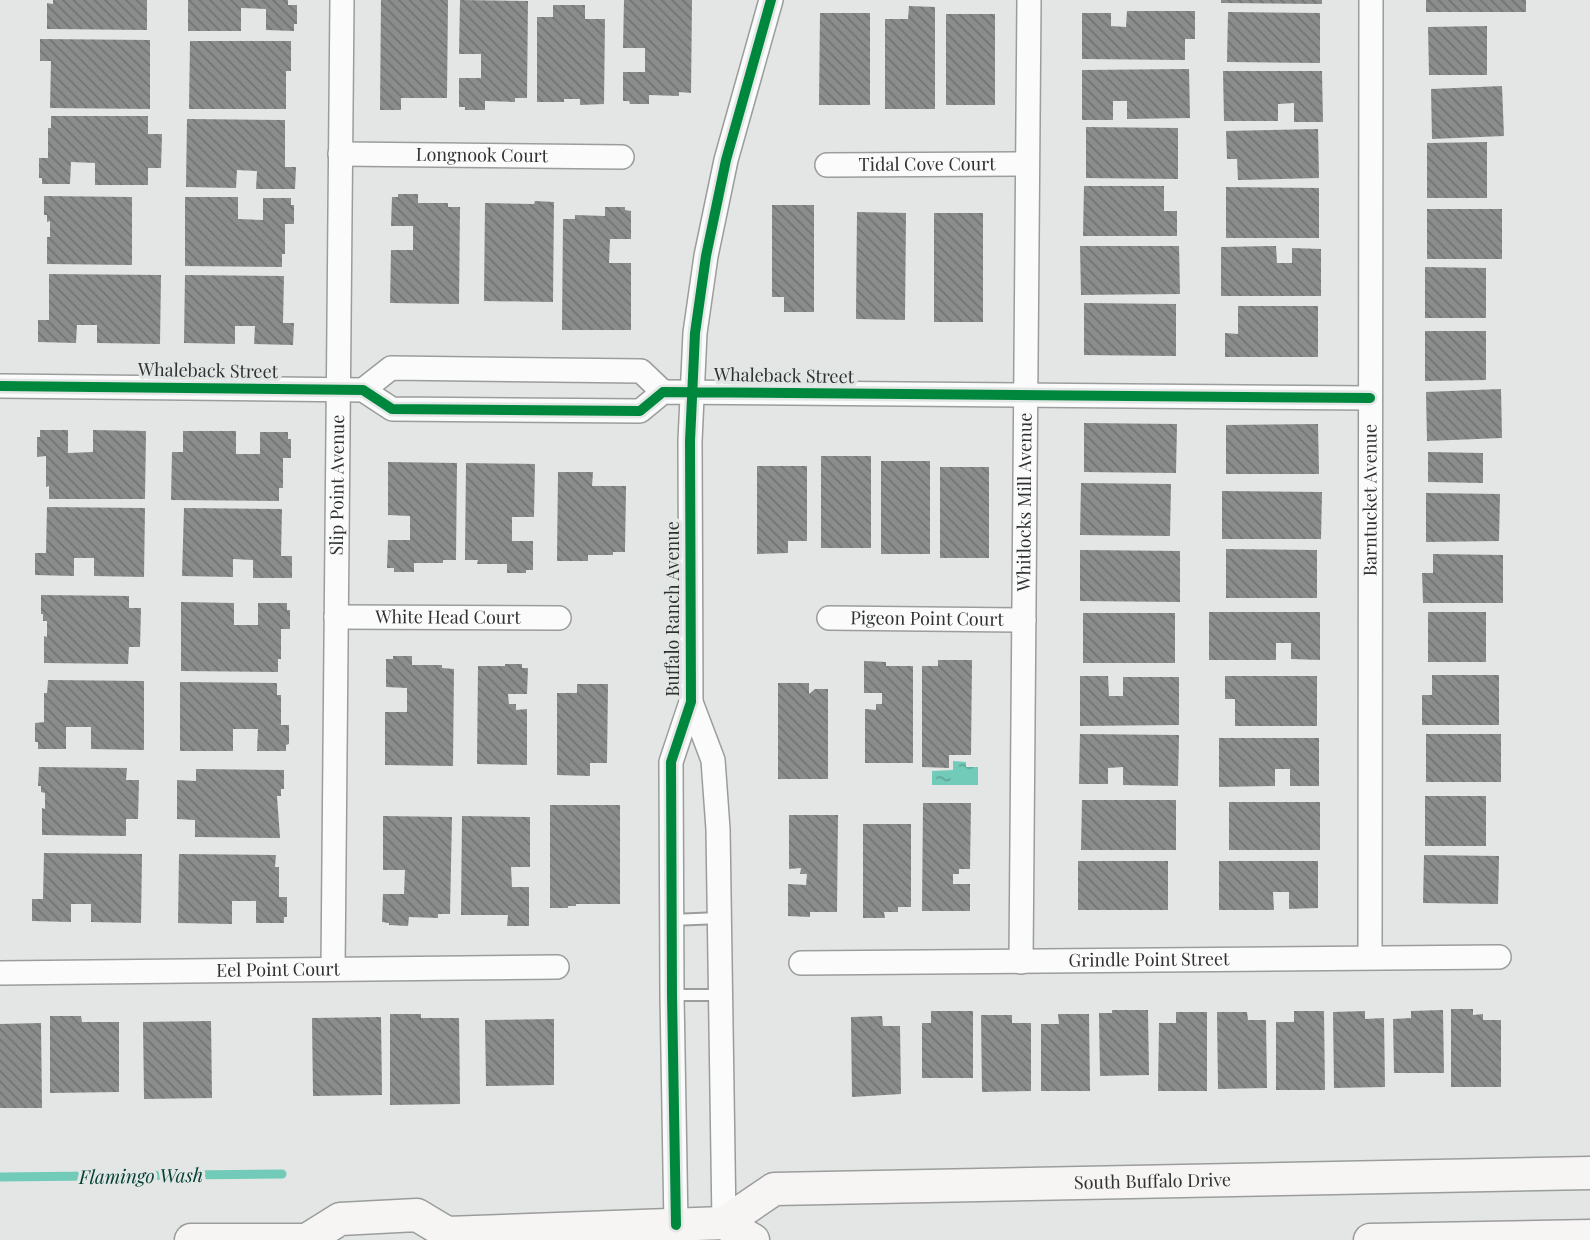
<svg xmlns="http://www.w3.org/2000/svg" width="1590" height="1240" font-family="'Playfair Display',serif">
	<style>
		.water { fill: url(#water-ripples) }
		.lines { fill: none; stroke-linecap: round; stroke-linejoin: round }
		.stream { stroke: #72cbb9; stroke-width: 9 }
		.building { fill: url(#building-back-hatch) }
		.service-casing { stroke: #9a9d9c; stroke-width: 14 }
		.minor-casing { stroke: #9a9d9c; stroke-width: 26 }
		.secondary-casing { stroke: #9a9d9c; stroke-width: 35 }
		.service { stroke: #fbfbfb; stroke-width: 10 }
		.minor { stroke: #fbfbfb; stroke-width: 23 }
		.secondary { stroke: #f7f4f4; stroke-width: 32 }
		.cycleway-casing { stroke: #e2e7e5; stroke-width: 15 }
		.cycleway { stroke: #00873e; stroke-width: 10 }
		.labels { text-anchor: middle; stroke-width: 7; stroke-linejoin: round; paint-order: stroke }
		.street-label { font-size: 18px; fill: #303232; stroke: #e2e7e5 }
		.water-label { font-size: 19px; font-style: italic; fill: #033d33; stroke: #e2e7e5 }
	</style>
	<defs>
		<pattern id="water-ripples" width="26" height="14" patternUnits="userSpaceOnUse" patternTransform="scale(1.75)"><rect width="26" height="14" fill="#72cbb9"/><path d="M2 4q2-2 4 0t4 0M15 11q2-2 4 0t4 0" fill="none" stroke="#5ea597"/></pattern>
		<pattern id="building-back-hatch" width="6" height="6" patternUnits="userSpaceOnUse" patternTransform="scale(1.75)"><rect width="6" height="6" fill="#8b8d8c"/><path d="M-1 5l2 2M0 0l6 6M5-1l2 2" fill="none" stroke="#727473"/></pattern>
	</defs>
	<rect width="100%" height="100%" fill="#e3e6e5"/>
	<path class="water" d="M953,761L966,762V767H978V785H932V771L953,770Z"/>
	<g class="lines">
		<path class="stream" d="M0,1177L282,1174"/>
	</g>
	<path class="building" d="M53,0H147V30L47,29V3L53,4Z
		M188,0H288V5H297V24H294V31L266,30V9L241,8V31H188Z
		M381,0H448L447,98H401V110H380Z
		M460,0L528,1L527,98H515V102L485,101V110H465V107H459V78H481V54H459Z
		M624,0H692L691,93L679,92V96L649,95V104H630L629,101H623V72H645V48H623Z
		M1221,0H1322V4L1221,3Z
		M1426,0H1526V12H1426Z
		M553,5H585V19H605L604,104L580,105V99H564V102H537V17H553Z
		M909,6L935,7V109H885V19H908Z
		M1127,11H1195V39H1185V60L1082,59V13H1111V26L1126,27Z
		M1228,12L1320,13V63L1227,62Z
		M820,13H870V105H819Z
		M946,14H995V105H946Z
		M1487,26V75H1429L1428,27Z
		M40,39L150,40V109L50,108L51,61H40Z
		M190,41H291V71H286V109H189Z
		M1189,69L1190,118L1127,119V101H1113V120H1082V70Z
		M1223,71H1322L1323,122H1294V103L1278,104V121H1224Z
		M1502,86L1504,136L1432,139L1431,89Z
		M51,116H148V134H162L161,168H148V185H95V163L71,162L70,184H42V178H39V158H48V128H51Z
		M187,119L285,120V167H296L295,189H256L257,171L237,170L236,188L186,187Z
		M1086,127L1178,128V179L1086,178Z
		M1318,129L1319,178L1238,180L1237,159H1227L1226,131Z
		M1487,142V198H1427V143Z
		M1084,186H1164V211H1177V236H1083Z
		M1226,187L1319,188V238H1226Z
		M398,194H418V203H448V207H460L459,304L390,303L391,250H413V226H391L392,197H398Z
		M44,196L132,197V265L47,264V237H50V221L47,222V215H44Z
		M185,197H238V219L263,220V198H291V205H294V224H285V254H282V267L185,266Z
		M535,201L554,202L553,302L484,301L485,203L534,204Z
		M772,205H814V312H784V297H772Z
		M605,207H625V210L631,211V239H610L609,263H631V330H562L563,219H575V215L605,216Z
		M1427,209H1502V259H1427Z
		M857,212L906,213L905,320L856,319Z
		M934,213H983V322H934Z
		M1080,246H1179L1180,294L1081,295Z
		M1276,246L1277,263H1292V248L1321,249V296H1221V247Z
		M1425,267L1486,268V318H1425Z
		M49,274L161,275L160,344L97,343V325H77L76,343L38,342V320H49Z
		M185,275L284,276L283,323H294L293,345L254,344L255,326H235V344L184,343Z
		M1084,303L1176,304V356L1084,355Z
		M1238,306H1318V357H1225V333L1238,334Z
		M1425,331H1486V380L1425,381Z
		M1501,389L1502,438L1427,441L1426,392Z
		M1084,423L1177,424L1176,473L1084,472Z
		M1318,424L1319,474H1226V425Z
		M40,430H68V453L93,452V430L146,431L145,499H49V486L46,487V456L37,457V437H40Z
		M183,431H236V454H260V432H288V439H291V458H283V488H279V501L171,500L172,452H183Z
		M1428,452L1483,453V483L1428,482Z
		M821,456H871V548H821Z
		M881,461H930V554H881Z
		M388,462L457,463L456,560H443V563H414V572H394V568H387L388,540H410V516L388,515Z
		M466,463L535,464L534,517H512V541H533V570H526V573H507V564H477L478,560H465Z
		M757,466H807V541H788V553L757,554Z
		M940,467H989V558H940Z
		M558,472H593L592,486H626L625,552H613V555H588V561H557Z
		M1081,483L1171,484L1170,536L1080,535Z
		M1222,491L1322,492L1321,539H1222Z
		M1426,493L1500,494L1499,541L1426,542Z
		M47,507L145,508L144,577L94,576V558H74V576L35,575V553H46Z
		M184,508L282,509L281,556H292V578H253V560L233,559V577L182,576Z
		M1226,549L1317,550V598H1226Z
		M1080,550L1180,551V602L1080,601Z
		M1433,554L1503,555V603H1423L1422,573H1433Z
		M41,595L129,596V608H141L140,647H129L128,664L44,663V636L47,637V621H43V614H41Z
		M181,602L234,603V625H258V603H287V610H290V629H281V659H278V672L181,671Z
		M1209,612H1320V660L1291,659V643H1276V660H1209Z
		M1428,612H1486V662H1428Z
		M1083,613H1175V663H1083Z
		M393,656H412V665H442V668L454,669L453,766L385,765V712H407V688L386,687V659H393Z
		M938,660H972L971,755H949V768L922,767V666H938Z
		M864,661L886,662V666H913V763H865V709L876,710V704H882V693H864Z
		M505,664H522V668H528L527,694H508L509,704H516V710L527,709V765L477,764L478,666H505Z
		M1432,675H1499V725H1422V695H1432Z
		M1080,676H1108L1109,696H1123V677H1179V725L1080,726Z
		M1225,676H1317V726H1235V699H1225Z
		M48,680L144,681V750L91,749V727H66V749H38V742H35V723L44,722V693H47Z
		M180,682L277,683V695H281V725H289V744L286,745V751H257L258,729H233V751H180Z
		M778,683H809V694L815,689H828V779H778Z
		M577,684H608L607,763H590V776L557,775V693H577Z
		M1080,734L1179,735L1178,786L1123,785V767L1108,768V784H1079Z
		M1426,734H1501V782H1426Z
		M1219,738H1319V786H1290V769H1275V786L1219,787Z
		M39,767L127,768L126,780H139L138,819H126V836L42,835V808L45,809V793L41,792V786H38Z
		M196,769L284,770V789H281V796H277L280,838L195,837V820L177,819V780L196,781Z
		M1425,796H1486V846H1425Z
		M1082,800H1176V850H1081Z
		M1229,802H1320V850H1229Z
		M923,803H971L970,869H959V874H953V884H970V911H922Z
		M550,805H620V904H576V906H568V908H550Z
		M789,815H838L837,912H810V917L788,916V884L806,885L807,874H800L801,868L789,869Z
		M383,816L452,817L450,914H438V918L409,917L408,926L389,925V923L382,922L383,894H404L405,870H383Z
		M462,816L530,817V867H511L512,887H529V926H507L508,915H461Z
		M863,824H911V907H898V912H884L885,918H863Z
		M44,853L142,854L141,923L91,922V904H71V922L32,921V899H43Z
		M179,854L276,855L275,867H279V897H287V917H284V923H256V901H232V924L178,923Z
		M1424,855L1499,856L1498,904L1423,903Z
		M1078,861H1168V910H1078Z
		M1219,861H1318V908L1289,909V892H1273L1274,910H1219Z
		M1451,1009H1473V1015L1483,1014V1020H1501V1087H1451Z
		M1112,1010H1148L1149,1075L1100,1076L1099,1013H1112Z
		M1443,1010L1444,1073H1394L1393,1019L1411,1018V1011Z
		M931,1011H973V1078H922V1023H931Z
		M1294,1011H1324L1325,1090H1276V1022H1294Z
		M1365,1011V1019L1384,1018L1385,1087L1334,1088L1333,1012Z
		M1176,1012H1207V1091H1158L1159,1023H1176Z
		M1217,1012H1247L1248,1020H1266L1267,1088L1218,1089Z
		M390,1014H421V1018H459L460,1104L390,1105Z
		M1058,1014H1089L1090,1091H1041V1024H1059Z
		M981,1015H1012V1023H1031V1091L982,1092Z
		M50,1016H81L82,1022H119V1092L50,1093Z
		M882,1016L883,1026H900L901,1094L852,1097L851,1017Z
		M381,1017L382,1095L313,1096L312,1018Z
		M554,1019V1085L486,1086L485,1020Z
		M211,1021L212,1098L144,1099L143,1022Z
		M41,1023L42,1108H0V1024Z"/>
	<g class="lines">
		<defs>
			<path id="service" d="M671,920L720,918
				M672,995H722"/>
			<g id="minor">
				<path id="s1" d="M340,154L622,157"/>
				<path id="s2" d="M827,165L1027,164"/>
				<path d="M0,386L363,390L392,409L640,411L663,392L1370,398"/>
				<path d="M363,390L391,368L641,371L663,392"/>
				<path id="s3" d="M336,617L559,618"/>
				<path id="s4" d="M829,618L1024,620"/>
				<path d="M691,702L713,760L718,829L724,1223"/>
				<path id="s5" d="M1370,957L1371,0"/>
				<path id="s6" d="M1021,962L1029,0"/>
				<path id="s7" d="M801,963L1499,957"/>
				<path id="s8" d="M333,968L342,0"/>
				<path id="s9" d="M0,973L557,967"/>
				<path d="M676,1225L672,995L671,762L691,702L690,441L695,333L706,256L726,160L771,0"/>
			</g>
			<g id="secondary">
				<path d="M724,1223L753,1240"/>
				<path id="s10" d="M308,1239L340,1219L417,1215L447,1233L724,1223L774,1189L1590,1173"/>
				<path d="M191,1240H310"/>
				<path d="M1370,1240L1590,1236"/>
			</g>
		</defs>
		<use href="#service" class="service-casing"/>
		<use href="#minor" class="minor-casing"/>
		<use href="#secondary" class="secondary-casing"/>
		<use href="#service" class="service"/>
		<use href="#minor" class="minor"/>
		<use href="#secondary" class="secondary"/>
		<defs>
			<path id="cycleway" d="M0,386L363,390L392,409L640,411L663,392L1370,398
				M676,1225L672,995L671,762L691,702L690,441L695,333L706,256L726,160L771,0"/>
		</defs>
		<use href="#cycleway" class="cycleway-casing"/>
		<use href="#cycleway" class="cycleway"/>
	</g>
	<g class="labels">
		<g class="street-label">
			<text dy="6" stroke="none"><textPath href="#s1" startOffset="142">Longnook Court</textPath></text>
			<text dy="6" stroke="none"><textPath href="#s2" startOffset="100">Tidal Cove Court</textPath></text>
			<text transform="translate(208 371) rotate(1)" y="6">Whaleback Street</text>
			<text transform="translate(784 376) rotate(1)" y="6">Whaleback Street</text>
			<text dy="6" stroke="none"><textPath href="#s8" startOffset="483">Slip Point Avenue</textPath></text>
			<text dy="6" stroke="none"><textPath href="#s5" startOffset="457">Barntucket Avenue</textPath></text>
			<text dy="6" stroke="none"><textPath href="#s6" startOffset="460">Whitlocks Mill Avenue</textPath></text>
			<text transform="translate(673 609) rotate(-90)" y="6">Buffalo Ranch Avenue</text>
			<text dy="6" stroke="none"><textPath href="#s3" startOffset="112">White Head Court</textPath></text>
			<text dy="6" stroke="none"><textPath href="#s4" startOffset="98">Pigeon Point Court</textPath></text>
			<text dy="6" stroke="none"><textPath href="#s7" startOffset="348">Grindle Point Street</textPath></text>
			<text dy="6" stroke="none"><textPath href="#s9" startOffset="278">Eel Point Court</textPath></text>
			<text dy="6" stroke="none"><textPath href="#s10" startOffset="866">South Buffalo Drive</textPath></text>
		</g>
		<g class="water-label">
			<text transform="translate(141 1176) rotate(-1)" y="7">Flamingo Wash</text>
		</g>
	</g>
</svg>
